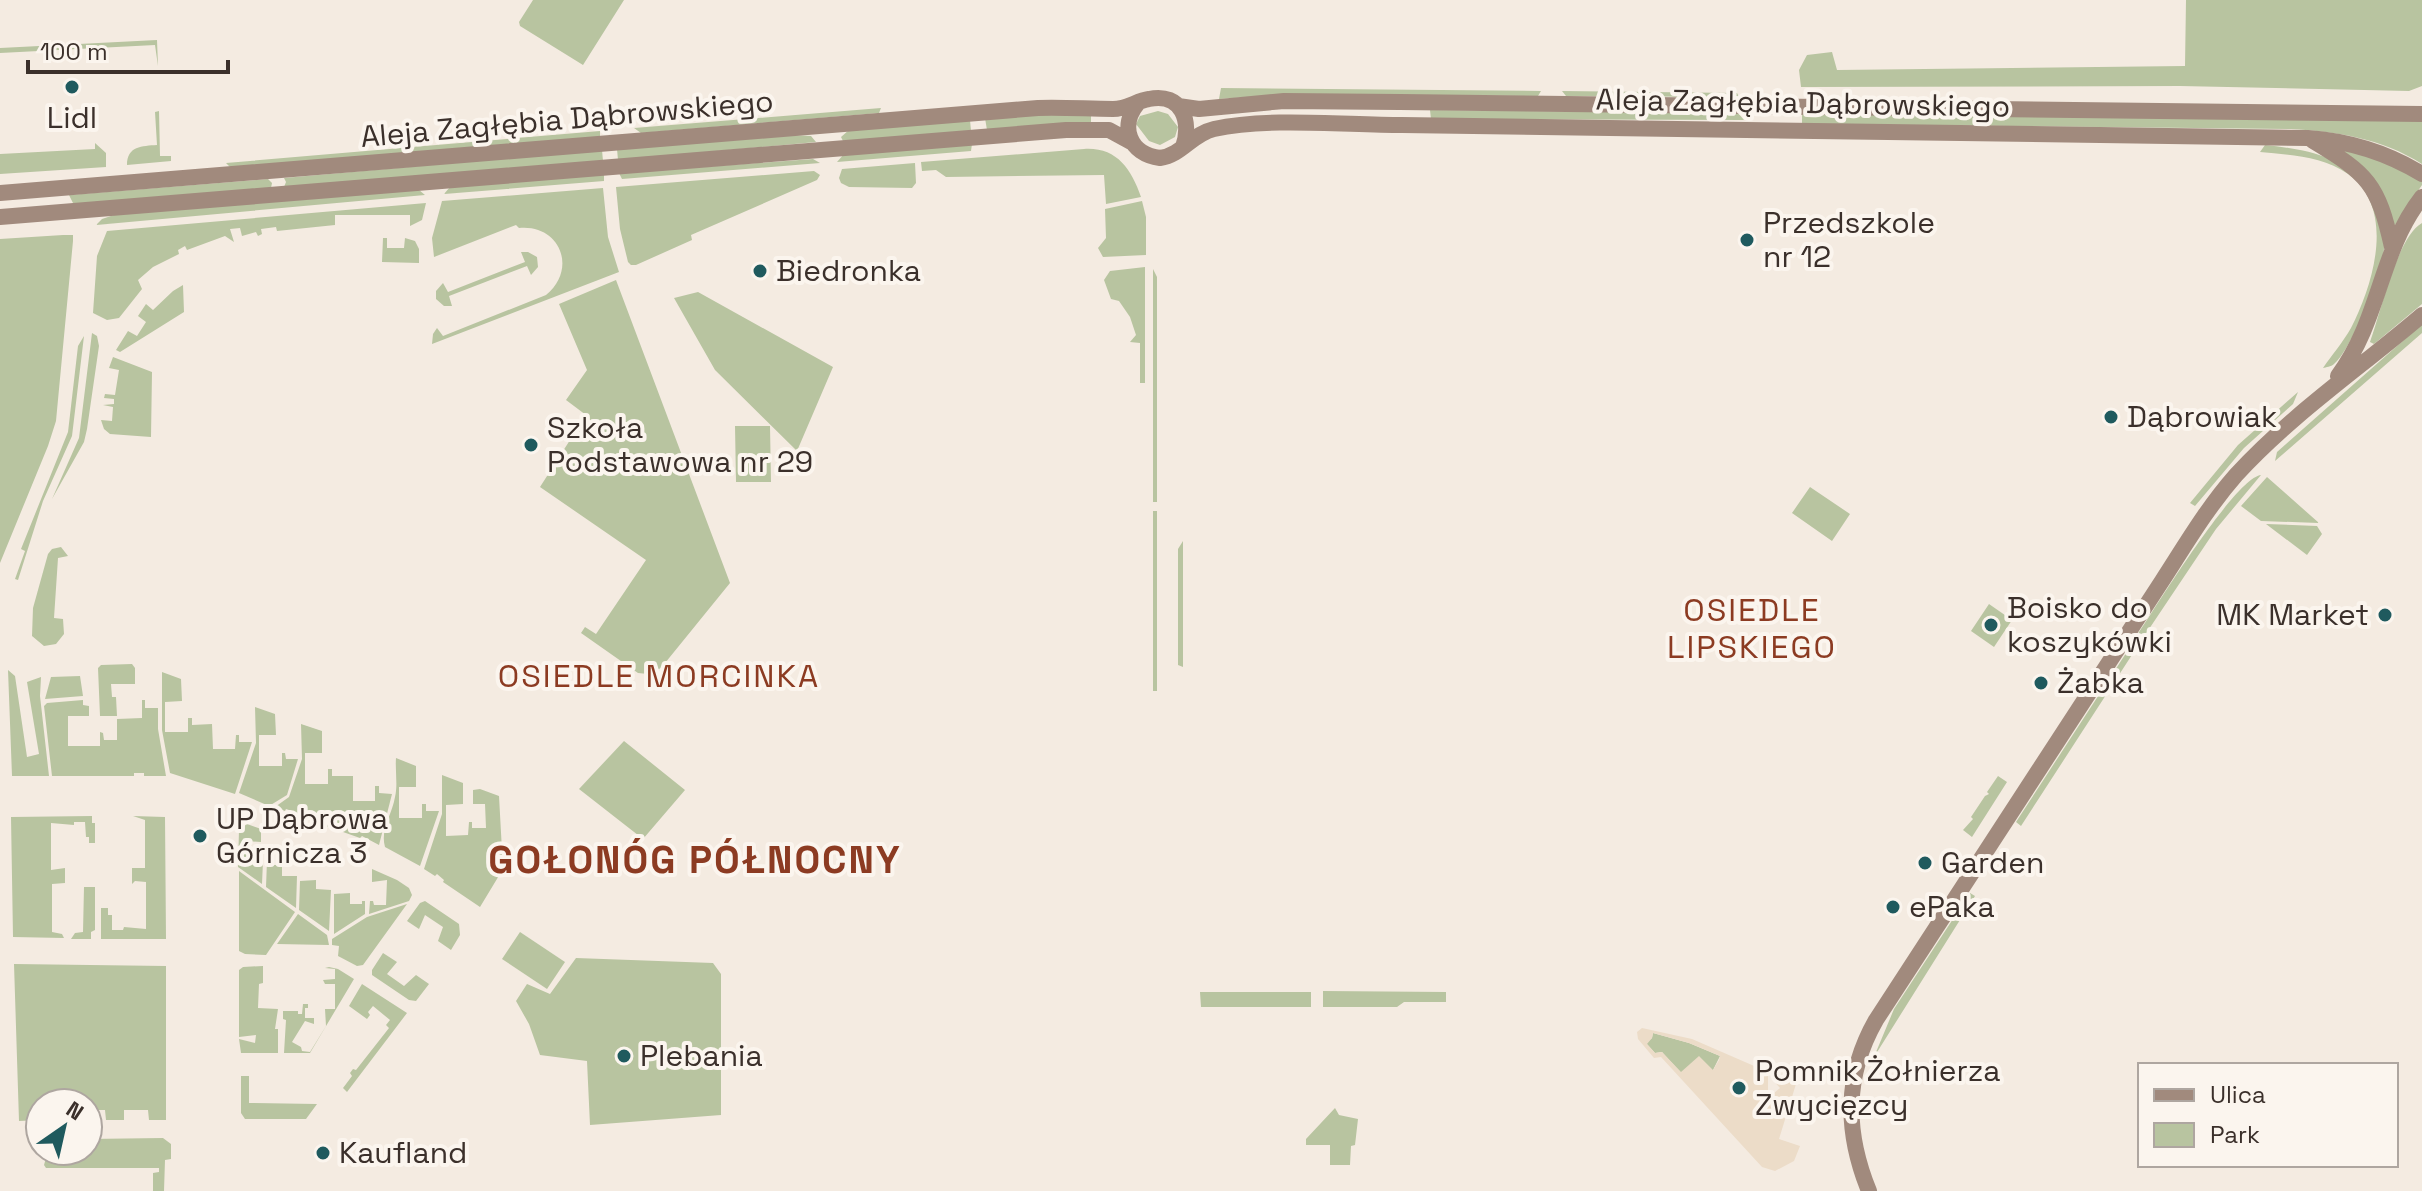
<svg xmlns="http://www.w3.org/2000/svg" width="2422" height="1191" font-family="'Space Grotesk',sans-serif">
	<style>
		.green { fill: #b8c4a0 }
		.plaza { fill: #ecdcc8; fill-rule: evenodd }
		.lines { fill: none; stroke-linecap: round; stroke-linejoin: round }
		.secondary { stroke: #a18a7d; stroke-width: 16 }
		.poi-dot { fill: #1f5a5e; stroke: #fbf5ee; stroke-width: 3 }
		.labels { text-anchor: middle; stroke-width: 8; stroke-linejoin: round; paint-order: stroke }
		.street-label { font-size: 30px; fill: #3b302b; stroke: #fbf5ee }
		.poi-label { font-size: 30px; fill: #3b302b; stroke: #fbf5ee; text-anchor: start }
		.neighbourhood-label { font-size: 32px; letter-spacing: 2px; fill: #8c3b22; stroke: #fbf5ee }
		.district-label { font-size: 38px; font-weight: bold; letter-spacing: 2px; fill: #8c3b22; stroke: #fbf5ee }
	</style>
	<rect width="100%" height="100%" fill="#f4ebe1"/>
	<path class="green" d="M533,0H624L583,65L520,26L519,22Z
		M2186,0H2422V86L2409,91L2180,86L1801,87L1799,70L1807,55L1832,52L1837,70L2185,66Z
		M157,40L158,66L155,45L0,53V48Z
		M1221,88L1541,91L1538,96L1293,94L1219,99Z
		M1562,91L1737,93L1739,97L1566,96Z
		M881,108L879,113L641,133L634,128Z
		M1430,110L1738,113L1744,120L1431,119Z
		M159,111L160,156H171V161L127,165C127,146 142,146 157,145L155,112Z
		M1158,111L1168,114L1178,127L1175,137L1160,145L1149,141L1136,124L1140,116Z
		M1052,113L1091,115V122L987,130L985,118Z
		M1802,114L2422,121V164C2381,138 2338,132 2291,129L1802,124Z
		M970,120L971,131L843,141L841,137L849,130Z
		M600,131V137L231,168L226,163Z
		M792,135L811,136L816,142L618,160L617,149Z
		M95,143L106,153V167L0,174V154L95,149Z
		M972,144L971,151L837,162L844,154Z
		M2265,145C2302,149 2341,155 2366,186C2372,193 2383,234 2384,245C2386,265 2351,351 2334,364C2331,367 2326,367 2323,368C2332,355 2343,342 2351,328C2373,285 2397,209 2348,174C2322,156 2290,155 2260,152Z
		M2340,148L2375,157L2422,181V185L2393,228L2350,157Z
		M1084,149C1116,147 1131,168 1141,197L1106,204L1104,175L946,177L936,170L922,171L921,162Z
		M602,150L603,161L284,187L286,182L284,178Z
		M813,159L820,163L622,179L619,173Z
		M915,163L916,183L912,188L849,187L841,183L839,178L842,169Z
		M814,171L820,175L817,180L691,235L692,240L636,265H631L628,262L620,229L616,187Z
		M604,174V181L444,194L450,187Z
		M268,179L272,183L271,188L74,205L69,195Z
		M603,188L608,237L619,272L432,344L433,334L437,328L443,336L546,295C578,269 560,224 519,228L516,225L434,257L432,238L442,201Z
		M419,190L425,195L96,225L102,219L114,215Z
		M1142,201L1146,217V255L1103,257L1098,248L1106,238L1105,209Z
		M426,203L422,220L410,226V215H335V225L277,231L276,227L261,229L262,234L258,236L256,232L242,236L240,228L230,229L234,242L225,236L187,250L185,246L178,250L179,254L153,267L138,280L142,289L119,318L107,320L93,313L97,256L107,231Z
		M2422,223V304L2374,344L2370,342C2381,312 2397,237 2422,223Z
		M63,235H73V241L56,421L48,446L0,563V239Z
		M383,238H387V248H404L405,238L415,241L419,249V263L382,262Z
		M521,252H528L537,257L538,267L531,275L527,266L449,296L452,306H444L436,299V291L443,283L448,292L525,262Z
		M1145,267V383H1140V343L1130,342L1136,335L1130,317L1119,301L1111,299L1104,280L1110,271Z
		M1153,269L1157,277V502H1153Z
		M616,280L730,583L661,668L648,674L638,673L581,633L585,627L596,634L646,560L540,487L586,415L566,400L587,370L559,304Z
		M183,285L184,312L120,352L116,350L128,331L137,336L146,322L138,316L146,304L153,310L173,291Z
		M698,292L833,367L797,451L715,370L674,298Z
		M2422,324V333L2275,461L2277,452Z
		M92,333L97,336L99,346L87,429L84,442L52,499L79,438Z
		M84,336L72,436L43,501L18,580L15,579L25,551L21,549L68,432L78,346Z
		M113,357L152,372L151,437L110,434L104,429L101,420L112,421L113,407L103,405L114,404V399L104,398L105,394L115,395L119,370L109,368Z
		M2298,392L2293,404L2244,448L2195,506L2190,503L2238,445Z
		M735,426H770L771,482H736Z
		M2261,475L2216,529L2143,638L2138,634C2156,607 2235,478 2261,475Z
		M2267,477L2319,523L2261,521L2241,506Z
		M1810,487L1850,514L1832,541L1792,513Z
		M1153,511H1157V691H1153Z
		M2266,524L2317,526L2322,534L2307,555Z
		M1183,541V667L1178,665V549Z
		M61,547L68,556L58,558L54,618L63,619L64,634L56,644L44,646L32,636L33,608L48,554L52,549Z
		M1989,604L2012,620L1994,647L1971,631Z
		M2134,641L2139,644L2021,826L2016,822Z
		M132,664L135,668V684H111L112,697H116L117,716H100L98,668L101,665Z
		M8,670L15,676L27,757L39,754L27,682L41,677L40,696L49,776H12Z
		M162,672L181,679L182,701L165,702V732H188V718H192V725L212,724L213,749H235L236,735H239V742H252L235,794L170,773L162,730Z
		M80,676L83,696L45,699L51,677Z
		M83,700V705L89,706V716H68V746H100V732L103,733L104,740H117V719L142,718V700H145V708H158V729L166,776H144V773H134V776H52L44,706L47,703Z
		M255,707L275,714L276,735H259V766H282V753H285L286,759H298L287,795L269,806L239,793L256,743Z
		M301,724L322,731V753H305V784H328V769H332V776H353V801H375V786H379V793L392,794L379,845L362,836L360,838L295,815V812L286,809L285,811L275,807L289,797L302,759Z
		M624,741L685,790L643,839L579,789Z
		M396,758L416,766V787H399V818H422V804H426V811H439L420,866L385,847C380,829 392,815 395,797C398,785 395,771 396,758Z
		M442,775L463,783V804L446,805V836L468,835L469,822H472V828H486L485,804H473V790L480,789L499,796L503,869L480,907L443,882L444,880L437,874L435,876L424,869L442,814Z
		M1998,776L2007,782L1972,837L1963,830L1973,819L1971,817L1985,796L1989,794L1987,792Z
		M92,816V823H95V843H89V837H86L85,822H74V825L51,823V870L65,868V883L52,884V932L62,934L64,938L13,937L11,817Z
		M133,816L165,817L166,939H101V908H108V915H112V930H123L124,927L146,929V882L135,881L132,884V868H145V820Z
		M247,824L261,829V842L247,841V864L259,865L260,861H263L262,884L238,867L239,830Z
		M267,861H270L271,865H282V876H297L296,908L266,887Z
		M372,869L397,880L409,888L412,895L409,901L369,914L370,901H373L374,905H386L387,880L372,882Z
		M239,871L295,912L266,955L245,954L239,951Z
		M316,880V889L331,890L329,931L299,910L300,881Z
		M84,887H95V930L91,932V939H71L75,933L83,932Z
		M350,893V904H362V901H365V914L334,934V894Z
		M1970,893L1975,896L1874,1057L1894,1009Z
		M425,901L459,924L460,935L451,950L438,941L443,927L425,915L419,929L407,921L420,903Z
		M407,904L363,965L357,966L338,956L339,946L332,945V939L367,917Z
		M298,914L327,935L329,945L277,944Z
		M520,932L565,962L547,989L502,959Z
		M383,953L397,962L387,974L404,986L416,975L429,984L416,1001L409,1000L372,975V970Z
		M576,958L713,963L721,974V1115L590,1125L587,1061L540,1055L529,1024L516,1001L527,984L550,994Z
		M14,964L166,966V1120H149L148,1110H124V1120H106L105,1110H88V1103H40V1120L19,1121Z
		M263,966V983L259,984L258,1008L278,1009L275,1029H278V1053H241L239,1039L255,1043L256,1035L239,1037V970L243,967Z
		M329,967L338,969L354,979L310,1053H284L286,1020L283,1019V1011H298V1014H302L303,1004H308V1008H305V1018H314V1024L305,1021L292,1042L301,1047L302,1051L310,1052L326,1026L325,1009H335V984H325L323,980L335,979V969L325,968Z
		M362,984L407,1013L347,1092L343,1088L352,1076L350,1073L353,1069L356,1070L389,1028L386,1025L390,1020L373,1006L368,1012L370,1015L367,1019L349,1006Z
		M1323,991L1446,992V1002H1404L1397,1007H1323Z
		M1200,992H1311V1007H1201Z
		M1653,1033L1689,1043L1720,1056L1713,1070L1681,1073L1662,1052L1655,1053L1646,1043L1652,1038Z
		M241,1076H249V1103L317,1104L306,1119H245L241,1113Z
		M1335,1108L1339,1115L1358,1119L1355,1145L1351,1146L1350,1165H1330V1145H1306V1139Z
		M163,1138L171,1144V1159L165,1160L164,1191H153V1173L159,1172V1168H46L44,1165L48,1151H88V1139Z"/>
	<path class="plaza" d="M1642,1028L1692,1039L1768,1072V1096H1771V1091L1774,1093L1780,1088L1771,1078V1073L1796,1084L1779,1139L1800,1146L1794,1161L1775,1171L1762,1167L1661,1057L1654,1058L1638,1039L1637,1032ZM1653,1033L1689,1043L1720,1056L1719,1060L1713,1070L1699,1056L1681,1072L1662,1052L1655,1053L1647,1044L1652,1038Z"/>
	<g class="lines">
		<path class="secondary" d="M1138,103C1119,126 1129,154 1160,158C1182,155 1192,134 1214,129C1269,117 1344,125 1402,125L2308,138C2350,141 2386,152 2422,174
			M1178,106L1199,109L1284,101L1400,102L2422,114
			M2313,141C2368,174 2378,184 2392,247
			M0,193L1038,108C1063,107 1088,109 1113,109C1127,109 1136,101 1149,99C1182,92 1192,122 1183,147
			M0,217L1066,130H1109L1131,142
			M2338,376C2381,318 2379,252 2422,197
			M1869,1191C1845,1132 1844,1076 1876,1020L2162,581C2186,544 2207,508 2236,475C2292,414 2360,368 2422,315"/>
	</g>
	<g class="poi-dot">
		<circle cx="72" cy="87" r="8"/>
		<circle cx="1747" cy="240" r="8"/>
		<circle cx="760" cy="271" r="8"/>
		<circle cx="2111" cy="417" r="8"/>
		<circle cx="531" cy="445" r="8"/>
		<circle cx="2385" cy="615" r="8"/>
		<circle cx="1991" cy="625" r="8"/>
		<circle cx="2041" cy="683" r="8"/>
		<circle cx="200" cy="836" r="8"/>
		<circle cx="1925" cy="863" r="8"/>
		<circle cx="1893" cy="907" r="8"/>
		<circle cx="624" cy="1056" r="8"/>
		<circle cx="1739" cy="1088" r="8"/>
		<circle cx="323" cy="1153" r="8"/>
	</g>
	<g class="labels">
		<g class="street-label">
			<text transform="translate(1803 103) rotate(1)" y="10">Aleja Zagłębia Dąbrowskiego</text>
			<text transform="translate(567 119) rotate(-5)" y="10">Aleja Zagłębia Dąbrowskiego</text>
		</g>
		<g class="poi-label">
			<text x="72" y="128" text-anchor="middle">Lidl</text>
			<text x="1763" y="233">Przedszkole<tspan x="1763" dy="34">nr 12</tspan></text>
			<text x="776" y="281">Biedronka</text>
			<text x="2127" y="427">Dąbrowiak</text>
			<text x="547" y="438">Szkoła<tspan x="547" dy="34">Podstawowa nr 29</tspan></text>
			<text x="2007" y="618">Boisko do<tspan x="2007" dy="34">koszykówki</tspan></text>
			<text x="2369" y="625" text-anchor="end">MK Market</text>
			<text x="2057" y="693">Żabka</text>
			<text x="216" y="829">UP Dąbrowa<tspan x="216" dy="34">Górnicza 3</tspan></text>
			<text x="1941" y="873">Garden</text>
			<text x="1909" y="917">ePaka</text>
			<text x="640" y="1066">Plebania</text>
			<text x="1755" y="1081">Pomnik Żołnierza<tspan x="1755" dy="34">Zwycięzcy</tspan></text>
			<text x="339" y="1163">Kaufland</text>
		</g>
		<g class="neighbourhood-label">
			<text x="1752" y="621">OSIEDLE<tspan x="1752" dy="37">LIPSKIEGO</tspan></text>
			<text x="659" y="687">OSIEDLE MORCINKA</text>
		</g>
		<g class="district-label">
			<text x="695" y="873">GOŁONÓG PÓŁNOCNY</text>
		</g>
	</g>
	<rect x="2138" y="1063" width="260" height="104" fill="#fbf5ee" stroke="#aea6a0" stroke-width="2"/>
	<rect x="2154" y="1089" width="40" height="12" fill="#a18a7d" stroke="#aea6a0" stroke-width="2"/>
	<text x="2210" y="1103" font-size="24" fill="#3b302b">Ulica</text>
	<rect x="2154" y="1123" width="40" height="24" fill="#b8c4a0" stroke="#aea6a0" stroke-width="2"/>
	<text x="2210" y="1143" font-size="24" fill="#3b302b">Park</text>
	<g transform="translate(64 1127) rotate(34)"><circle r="38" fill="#fbf5ee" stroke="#aea6a0" stroke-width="2"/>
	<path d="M0-6L14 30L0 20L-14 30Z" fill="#1f5a5e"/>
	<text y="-12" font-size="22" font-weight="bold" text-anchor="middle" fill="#3b302b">N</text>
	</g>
	<path d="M28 60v12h200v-12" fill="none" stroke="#3b302b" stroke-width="4"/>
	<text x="40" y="60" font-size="24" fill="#3b302b" stroke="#fbf5ee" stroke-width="6" paint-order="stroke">100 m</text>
</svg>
